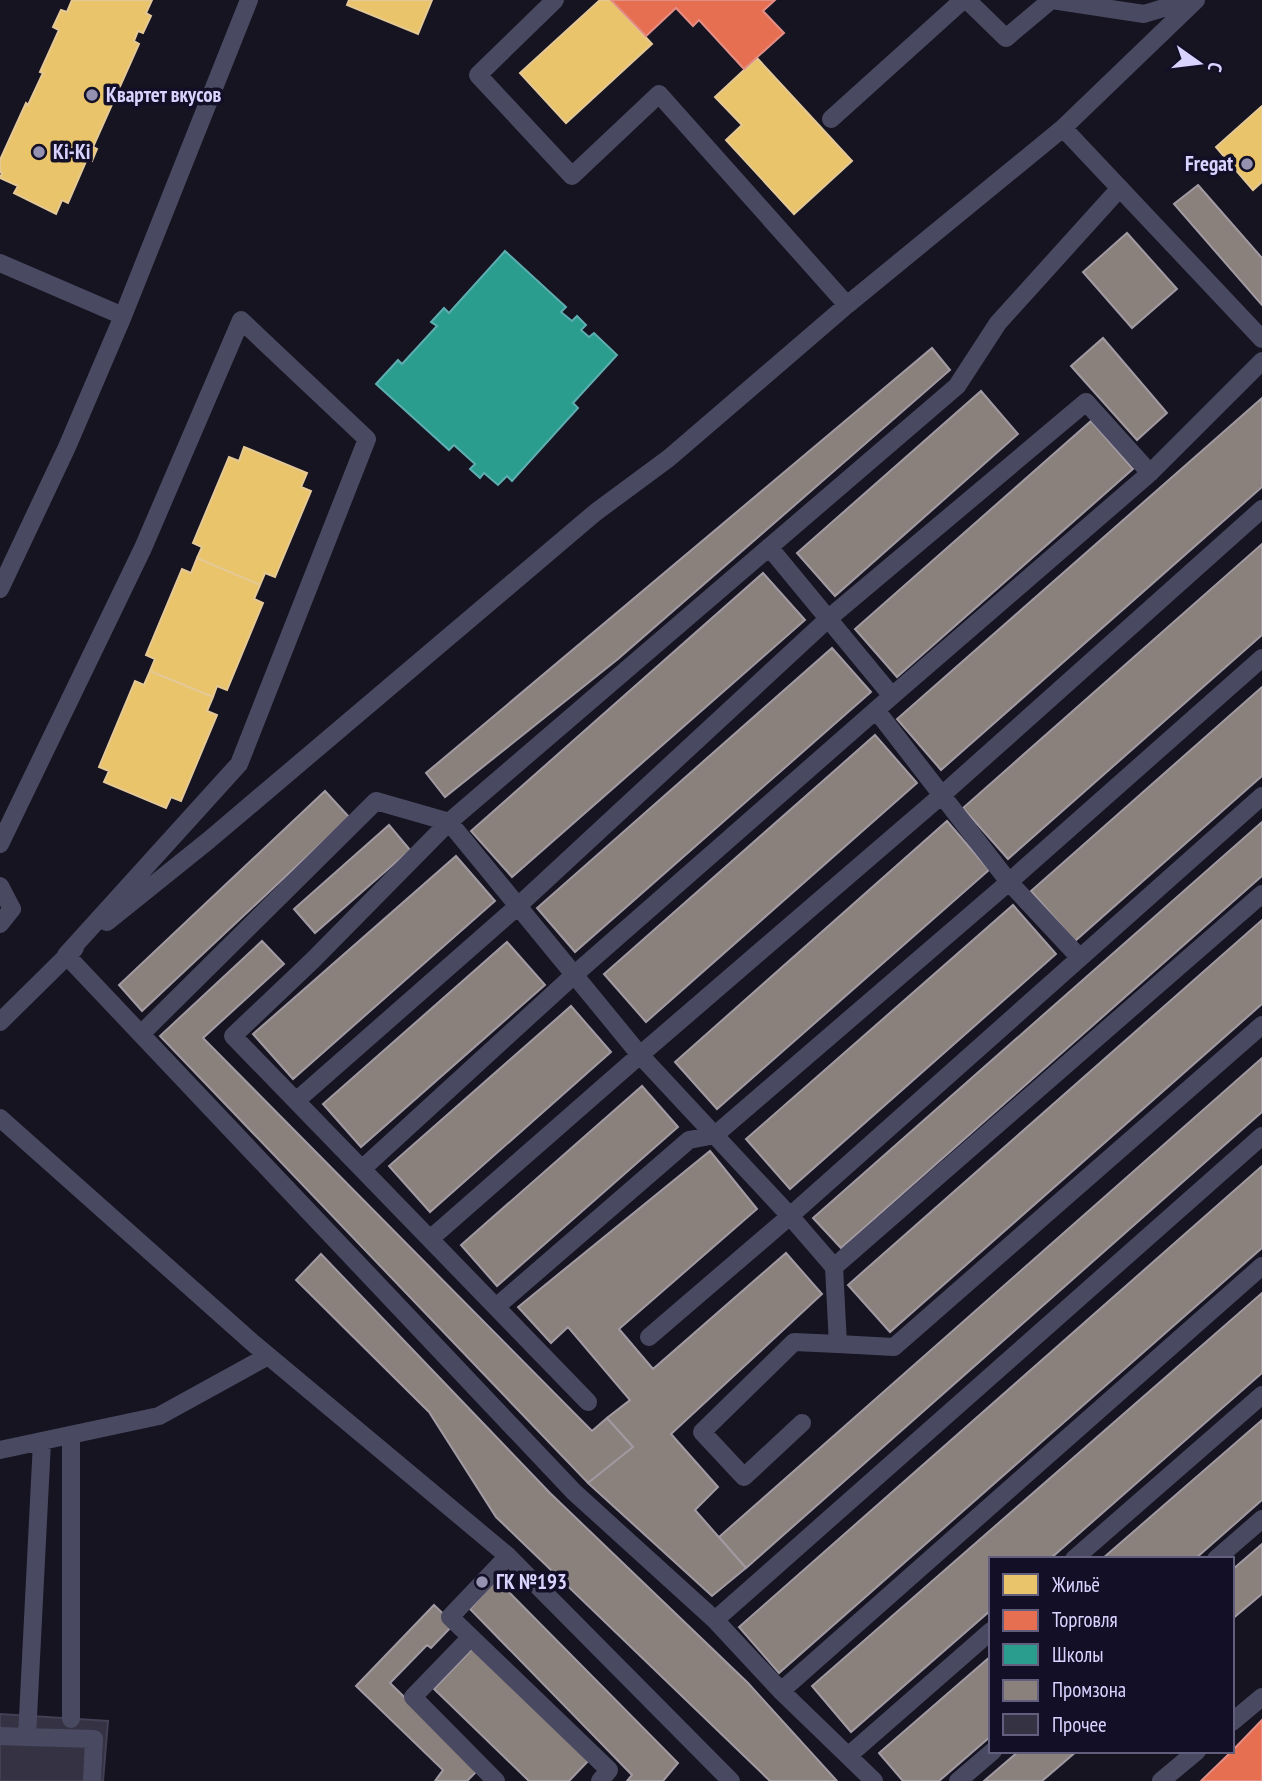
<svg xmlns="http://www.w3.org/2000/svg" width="1262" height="1781" font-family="'PT Sans Narrow',sans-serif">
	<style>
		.homes { fill: #e9c46a; stroke: #e4c997; stroke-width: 2 }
		.shops { fill: #e76f51; stroke: #e38d85; stroke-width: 2 }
		.schools { fill: #2a9d8f; stroke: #5eaeb1; stroke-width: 2 }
		.industry { fill: #8a817c; stroke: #a29aa3; stroke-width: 2 }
		.building { fill: #343243; stroke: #433f54; stroke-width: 2 }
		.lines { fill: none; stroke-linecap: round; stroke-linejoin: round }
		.lane { stroke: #4a4962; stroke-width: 18 }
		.poi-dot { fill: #9591b1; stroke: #130f26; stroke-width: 2.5 }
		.labels { text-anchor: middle; stroke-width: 7; stroke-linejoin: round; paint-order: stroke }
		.poi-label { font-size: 21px; font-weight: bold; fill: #d9d4ff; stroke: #130f26; text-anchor: start }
	</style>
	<rect width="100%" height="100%" fill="#161421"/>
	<path class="homes" d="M72,0H152L146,13L151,16L143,33L138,31L134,41L139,44L93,147L97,149L92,161L87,159L68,203L62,200L56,214L14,193L18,186L0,178L2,173L0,172V160L26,103L28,105L43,73L40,72L59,30L53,27L61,10L67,12Z
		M349,0H432L418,34L347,5Z
		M600,0H611L652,44L566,123L520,73Z
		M757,58L852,161L794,214L726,140L742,125L715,97Z
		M1262,106V182L1253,190L1216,147Z
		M244,447L307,473L301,487L311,491L275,577L265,573L260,585L197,558L202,547L193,543L229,457L239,461Z
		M197,558L260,585L254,599L263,603L227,690L217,686L213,697L150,671L155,659L146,655L182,569L191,573Z
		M150,671L213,697L207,711L217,715L181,801L171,797L166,808L104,782L109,771L99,767L135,681L144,685Z"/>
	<path class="shops" d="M611,0H775L763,11L784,33L744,69L699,20L693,26L676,8L646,36Z
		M1262,1720V1781H1201L1232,1751Z"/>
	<path class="schools" d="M505,251L566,307L561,312L572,321L577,316L586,325L581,330L589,337L594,333L617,355L573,403L578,408L529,462L512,481L507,476L498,485L484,473L480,478L470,469L475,464L454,445L449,450L376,384L398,360L402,364L437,326L431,322L444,308L449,313Z"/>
	<path class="industry" d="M1198,185L1262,258V305L1174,204Z
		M1127,233L1177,289L1132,328L1083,272Z
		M1103,338L1167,413L1137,440L1071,366Z
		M932,348L950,370L618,659L445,797L426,773Z
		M981,391L1018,434L835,596L797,553Z
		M1262,398V487L941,770L897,719Z
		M1091,421L1133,469L897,677L855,629Z
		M1262,544V635L1008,859L963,808Z
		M763,573L805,620L512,877L471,831Z
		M832,648L871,692L575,952L537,908Z
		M1262,687V776L1075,941L1031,891Z
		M875,735L917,783L646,1022L604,974Z
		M325,791L349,817L142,1011L119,985Z
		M947,821L989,870L717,1109L675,1062Z
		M1262,822V876L841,1248L813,1218Z
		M389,825L410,850L315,933L294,909Z
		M456,856L495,901L293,1079L253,1034Z
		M1013,905L1056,954L790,1189L746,1139Z
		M1262,920V1004L890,1332L848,1285Z
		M262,941L284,964L203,1038L592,1431L607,1418L633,1447L588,1483L160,1036Z
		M507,942L545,985L361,1147L323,1104Z
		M571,1006L611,1052L430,1212L389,1166Z
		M1262,1058V1112L746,1568L719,1537Z
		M642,1086L678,1127L497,1286L461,1245Z
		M710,1151L757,1209L619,1329L653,1369L786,1253L822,1294L671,1434L718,1487L695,1510L746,1568L712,1596L588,1483L633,1447L607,1418L630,1400L568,1327L551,1343L518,1307Z
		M1262,1166V1248L779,1673L739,1627Z
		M321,1254L550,1493L748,1683L837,1781H770L496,1517L429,1412L296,1280Z
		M1262,1293V1373L1050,1559H991V1610L851,1732L812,1686Z
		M1262,1420V1500L1195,1559H1102Z
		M1262,1544V1594L1232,1619V1570Z
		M496,1579L678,1763L663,1781H627L632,1775L470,1609Z
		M434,1605L454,1624L431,1648L427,1645L390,1683L452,1744L476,1772L467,1781H435L443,1770L356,1686Z
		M475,1646L591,1758L569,1781H529L434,1689Z
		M991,1656V1736L939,1781H903L879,1753Z
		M1019,1751H1077L1042,1781H984Z"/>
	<path class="building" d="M0,1714L108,1721L103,1781H0Z"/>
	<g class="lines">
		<path class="lane" d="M555,0L478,75L572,176L659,94L847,305
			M967,0L1006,38L1051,0
			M1052,0L1144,14L1190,0
			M831,119L963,0
			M1063,128L1262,339
			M0,263L123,316L67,447L0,589
			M123,316L249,0
			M769,547L892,696L876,710L1009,882L1080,958
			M892,696L1150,473L1262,361
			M0,844L143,548L241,320L367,439L239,764L66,955L574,1492L715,1620L781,1691L874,1781
			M0,886L12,909L0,924
			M107,922L209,840L596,512L669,458L847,305L1063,128L1196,0
			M0,1022L75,948
			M141,1034L376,801L449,822L640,1055L790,1216L834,1267L838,1344L894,1347L1262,1025
			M296,1101L518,906L829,618L1086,402L1150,473
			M0,1118L254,1344L508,1556L731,1781
			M362,1169L574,975L876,710
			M430,1239L640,1055L942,795L1262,509
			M834,1267L1262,894
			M496,1307L689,1140L715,1135L1009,882L1262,658
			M649,1337L790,1216L1262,796
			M588,1402L233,1036L313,960L449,822L957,386L998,323L1120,188
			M802,1423L744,1477L702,1432L794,1342L838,1344
			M0,1450L159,1416L268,1356
			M508,1556L450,1617L609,1770L600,1781
			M1074,1559L1262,1395
			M1216,1559L1262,1519
			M715,1620L1262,1136
			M470,1638L413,1697L496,1781
			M781,1691L1262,1266
			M71,1719V1435
			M1232,1722L1262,1697
			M0,1736L27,1737L42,1442
			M27,1737L94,1739L92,1781
			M848,1756L991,1631
			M958,1781L993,1751
			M1161,1781L1197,1751"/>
	</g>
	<g class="poi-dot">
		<circle cx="92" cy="95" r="7"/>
		<circle cx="39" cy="152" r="7"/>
		<circle cx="1247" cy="164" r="7"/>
		<circle cx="482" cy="1582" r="7"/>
	</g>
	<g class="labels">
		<g class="poi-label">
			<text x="106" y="102">Квартет вкусов</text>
			<text x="53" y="159">Ki-Ki</text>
			<text x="1233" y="171" text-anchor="end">Fregat</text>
			<text x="496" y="1589">ГК №193</text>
		</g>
	</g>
	<rect x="989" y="1557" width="245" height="196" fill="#130f26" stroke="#625e7d" stroke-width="2"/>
	<rect x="1003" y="1574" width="35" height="21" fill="#e9c46a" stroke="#625e7d" stroke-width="2"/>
	<text x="1052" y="1592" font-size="21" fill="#d9d4ff">Жильё</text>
	<rect x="1003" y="1610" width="35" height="21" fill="#e76f51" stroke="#625e7d" stroke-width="2"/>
	<text x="1052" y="1627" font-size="21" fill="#d9d4ff">Торговля</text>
	<rect x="1003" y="1644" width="35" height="21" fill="#2a9d8f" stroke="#625e7d" stroke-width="2"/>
	<text x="1052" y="1662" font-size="21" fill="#d9d4ff">Школы</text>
	<rect x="1003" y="1680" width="35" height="21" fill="#8a817c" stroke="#625e7d" stroke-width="2"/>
	<text x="1052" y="1697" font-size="21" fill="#d9d4ff">Промзона</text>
	<rect x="1003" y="1714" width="35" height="21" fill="#343243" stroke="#625e7d" stroke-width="2"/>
	<text x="1052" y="1732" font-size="21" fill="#d9d4ff">Прочее</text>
	<g transform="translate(1199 63) rotate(104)" stroke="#130f26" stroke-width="5" paint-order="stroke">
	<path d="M0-5L12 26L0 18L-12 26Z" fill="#d9d4ff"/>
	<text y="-10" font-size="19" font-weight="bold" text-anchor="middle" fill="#d9d4ff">С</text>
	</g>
</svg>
